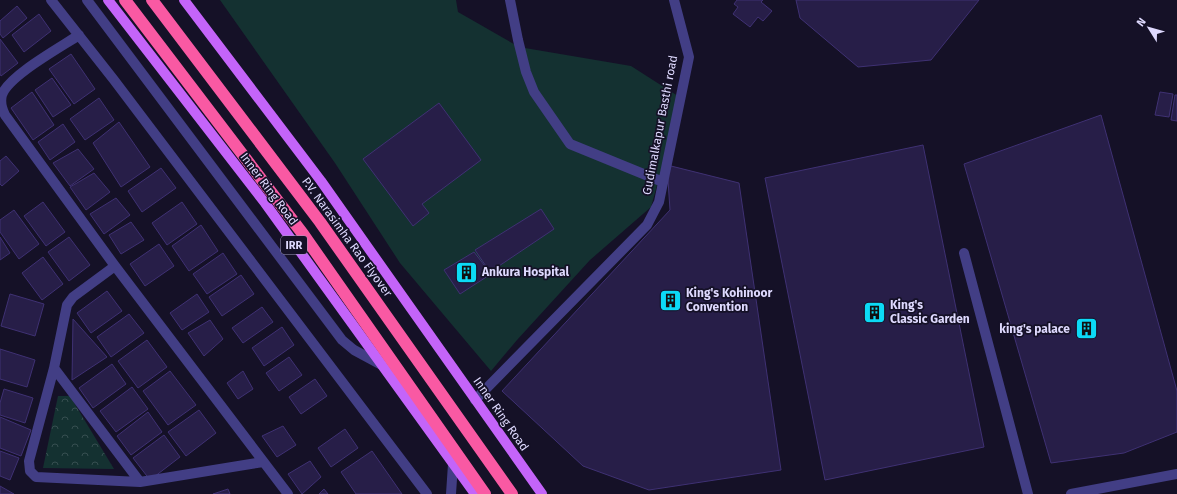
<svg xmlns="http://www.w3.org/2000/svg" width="1177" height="494" font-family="'Fira Sans',sans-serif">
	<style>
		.grass { fill: #143131 }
		.forest { fill: url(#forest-crowns) }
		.building { fill: #271e48; stroke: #3f3173 }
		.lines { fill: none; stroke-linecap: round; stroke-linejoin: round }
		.minor { stroke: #423e85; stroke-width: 10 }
		.tertiary { stroke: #423e85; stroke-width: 10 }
		.primary { stroke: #c464f9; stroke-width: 10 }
		.motorway { stroke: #f959a3; stroke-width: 12 }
		.labels { text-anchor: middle; stroke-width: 3.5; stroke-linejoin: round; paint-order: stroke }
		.shield { fill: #151127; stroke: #a29dbe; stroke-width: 1 }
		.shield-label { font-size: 11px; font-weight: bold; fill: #ded9fe }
		.street-label { font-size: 12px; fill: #ded9fe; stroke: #151127 }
		.poi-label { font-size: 12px; font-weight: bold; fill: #ded9fe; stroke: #151127; text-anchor: start }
	</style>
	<defs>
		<pattern id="forest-crowns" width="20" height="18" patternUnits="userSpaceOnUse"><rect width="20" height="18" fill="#143131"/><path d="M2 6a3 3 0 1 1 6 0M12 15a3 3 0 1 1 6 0" fill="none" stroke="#364e50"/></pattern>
	</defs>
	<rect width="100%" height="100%" fill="#151127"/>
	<path class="grass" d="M220,0H456L458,12L519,47L631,66L681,98L651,207L590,260L517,340L491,371L400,263L335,163Z"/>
	<path class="forest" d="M58,396H70L114,469L43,468Z"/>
	<path class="building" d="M737,0H763L761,2L772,11L763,21L758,17L750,27L733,14L738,7L734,4Z
		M796,0H979L931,60L858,67L800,18Z
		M17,6L27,18L3,38L0,34V21Z
		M39,14L51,31L24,52L12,35Z
		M0,39L18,63L1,76L0,74Z
		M71,54L95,89L74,104L49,69Z
		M52,78L71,105L53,117L35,90Z
		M32,92L54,125L33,140L11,108Z
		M1160,92L1173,94L1169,117L1155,115Z
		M1175,95H1177V121L1171,120Z
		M99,98L114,120L85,140L70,119Z
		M439,103L481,160L422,204L429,213L413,226L363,159Z
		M1101,115L1177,391V432L1124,453L1051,463L964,164Z
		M119,122L150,167L121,187L93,143Z
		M63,124L75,142L50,160L38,142Z
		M923,145L984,447L825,480L765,178Z
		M78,149L94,169L70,186L53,163Z
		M6,156L19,171L2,186L0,184V161Z
		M667,165L739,183L781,470L649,490L583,466L502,391L670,210Z
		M161,168L176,188L142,212L128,191Z
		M94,173L110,192L86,210L70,187Z
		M116,198L130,215L104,234L90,214Z
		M43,202L65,232L46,246L24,216Z
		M182,202L197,224L167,245L152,223Z
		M541,209L554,229L490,272L475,250Z
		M14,210L39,244L19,259L0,232V220Z
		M131,222L144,240L121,254L109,235Z
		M201,225L218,251L189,271L172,246Z
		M0,237L10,253L0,260Z
		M69,237L90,265L69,281L48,252Z
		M159,244L174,266L145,286L130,264Z
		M474,252L491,274L460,294L444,270Z
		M223,253L237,274L207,294L193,274Z
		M43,257L63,284L42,300L22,273Z
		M241,275L254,294L222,316L209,297Z
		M107,291L122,311L91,333L77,313Z
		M10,294L44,304L35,336L1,326Z
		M197,294L209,312L182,330L170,313Z
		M262,307L273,322L243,343L232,328Z
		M129,314L144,333L111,357L97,337Z
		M73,319L107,357L72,380Z
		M210,320L223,339L204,356L188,333Z
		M282,327L294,345L264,366L252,348Z
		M147,340L167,367L138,388L118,361Z
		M0,349L35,360L27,387L0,379Z
		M289,357L302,375L279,391L266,373Z
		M112,364L126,384L93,408L79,388Z
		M170,371L196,405L168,425L143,391Z
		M243,371L253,389L238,399L227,383Z
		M315,379L327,396L301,414L289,397Z
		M132,387L148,409L116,432L100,411Z
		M4,389L33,398L25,423L0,415V403Z
		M199,410L216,433L186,456L168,432Z
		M148,412L162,432L131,455L117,436Z
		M0,417L31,430L21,456L0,448Z
		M283,426L296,445L277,457L262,436Z
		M345,429L358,448L331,467L318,448Z
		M164,435L180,457L150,480L133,458Z
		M0,451L19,458L10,480L0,476Z
		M372,451L402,494H356L341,472Z
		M310,461L321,477L302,494L288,474Z
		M0,486L14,494H0Z
		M228,489L230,494H213Z
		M324,489L328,494H319Z"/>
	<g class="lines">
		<path class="minor" d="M51,0L114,80L427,494
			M510,0L518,40L526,72L534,92L570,144L663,182
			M79,35C61,47 8,76 2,95C0,102 2,109 5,115L115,266L288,494
			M964,253L1028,494
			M115,266L73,297L67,305L54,368L140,482
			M54,368L29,461L30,471L36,477L140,482L263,462
			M475,400L647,225L659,202L689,57L674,0"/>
		<path class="tertiary" d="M87,0L342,340L354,350L380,364
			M451,494L453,464
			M1071,494L1177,474"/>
		<path class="primary" d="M108,0L265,203L475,494
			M184,0L321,181L542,494"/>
		<path class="motorway" d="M125,0L303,234L485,494
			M152,0L320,222L512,494"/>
	</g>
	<defs>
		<symbol id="building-square" viewBox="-11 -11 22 22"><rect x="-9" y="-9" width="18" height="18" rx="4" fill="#0cdaf6" stroke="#151127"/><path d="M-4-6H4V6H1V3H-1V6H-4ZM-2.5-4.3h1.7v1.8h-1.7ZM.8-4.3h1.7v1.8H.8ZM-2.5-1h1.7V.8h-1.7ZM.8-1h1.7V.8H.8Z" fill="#111"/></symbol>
	</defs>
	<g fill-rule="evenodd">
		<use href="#building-square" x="454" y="260" width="25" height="25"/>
		<use href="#building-square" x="658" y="288" width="25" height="25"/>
		<use href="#building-square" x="862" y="300" width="25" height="25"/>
		<use href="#building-square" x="1074" y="316" width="25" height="25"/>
	</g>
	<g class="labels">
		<rect class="shield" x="281" y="236" width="26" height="18" rx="3"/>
		<g class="shield-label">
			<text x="294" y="249">IRR</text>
		</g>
		<g class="street-label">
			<text transform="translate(660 125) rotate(-79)" y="4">Gudimalkapur Basthi road</text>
			<text transform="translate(269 189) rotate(53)" y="4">Inner Ring Road</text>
			<text transform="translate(347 237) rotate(54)" y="4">P.V. Narasimha Rao Flyover</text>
			<text transform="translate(501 414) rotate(55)" y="4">Inner Ring Road</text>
		</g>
		<g class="poi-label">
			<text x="482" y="276">Ankura Hospital</text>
			<text x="686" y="297">King's Kohinoor<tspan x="686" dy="14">Convention</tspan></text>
			<text x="890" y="309">King's<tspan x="890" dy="14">Classic Garden</tspan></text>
			<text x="1070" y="333" text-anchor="end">king's palace</text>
		</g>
	</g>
	<g transform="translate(1149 28) rotate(307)" stroke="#151127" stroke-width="3" paint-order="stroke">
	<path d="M0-3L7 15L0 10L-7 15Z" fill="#ded9fe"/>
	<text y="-6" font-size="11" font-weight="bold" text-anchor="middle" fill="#ded9fe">N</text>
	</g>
</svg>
